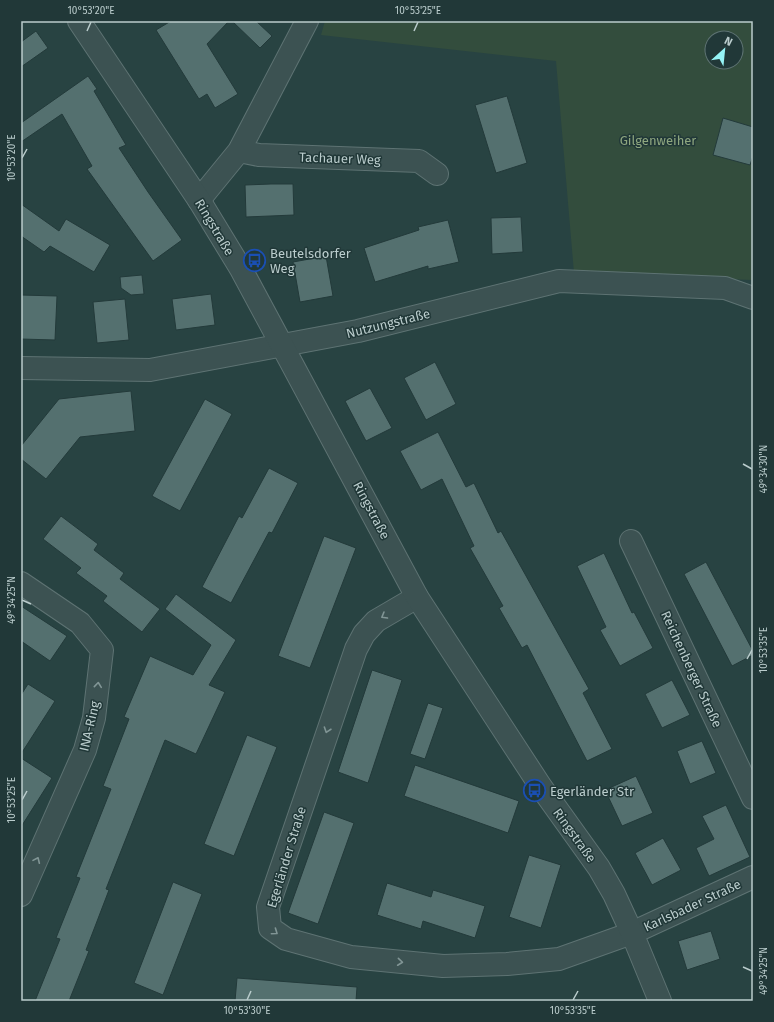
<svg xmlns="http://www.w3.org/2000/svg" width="774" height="1022" font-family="'Fira Sans',sans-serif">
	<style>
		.green { fill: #334d3d; fill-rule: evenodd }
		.building { fill: #54706f; stroke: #233a3a }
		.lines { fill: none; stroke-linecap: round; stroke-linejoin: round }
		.minor-casing { stroke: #5e7373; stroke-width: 24 }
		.tertiary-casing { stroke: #5e7373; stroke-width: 24 }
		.minor { stroke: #3c5252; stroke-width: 22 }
		.tertiary { stroke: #3c5252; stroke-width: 22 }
		.oneway { stroke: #819595 }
		.ticks { fill: none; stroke: #bacccc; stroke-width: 1.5 }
		.labels { text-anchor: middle; stroke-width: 3; stroke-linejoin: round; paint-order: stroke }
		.park-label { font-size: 13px; fill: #8ea67f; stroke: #213838 }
		.street-label { font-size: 13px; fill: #bacccc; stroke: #213838 }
		.poi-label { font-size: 13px; fill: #bacccc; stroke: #213838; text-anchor: start }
		.neatline { fill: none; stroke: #bacccc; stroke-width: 1.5 }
		.ticks-label { font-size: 10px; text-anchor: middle; fill: #bacccc }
	</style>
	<rect width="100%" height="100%" fill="#284342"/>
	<path class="green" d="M325,21H753V280L574,273L556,61L321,35ZM712,38H736V62H712Z"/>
	<path class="building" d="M171,21H229L207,44L238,94L215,108L207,94L199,99L156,30Z
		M232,21H256L272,36L260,48Z
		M36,31L48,48L21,67V42Z
		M88,76L97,89L94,91L126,145L119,148L148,192L182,240L153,261L87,169L92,166L62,114L21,142V123Z
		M507,96L527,163L496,173L475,105Z
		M723,118L753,127V156L750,165L713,155Z
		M271,184H293L294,215L246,217L245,185Z
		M21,204L59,231L66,219L110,245L94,272L50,246L44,252L21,236Z
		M521,217L523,252L492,254L491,218Z
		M448,220L459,262L428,269V266L375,282L364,248L419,230L418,227Z
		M326,256L333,296L300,302L293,262Z
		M142,275L144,294L131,295L121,288L120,277Z
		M211,294L215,325L176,330L172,299Z
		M21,295L57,296L55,340L21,339Z
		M125,299L129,340L97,343L93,302Z
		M435,362L456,404L426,420L404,378Z
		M370,388L392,428L366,441L345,401Z
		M131,391L135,431L80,437L46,479L21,459V446L59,399Z
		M205,399L232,414L180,511L152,496Z
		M438,432L466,487L474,483L498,533L501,531L589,689L583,693L612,749L587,761L527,645L522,648L499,608L503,606L470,548L474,546L442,479L421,490L400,451Z
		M269,468L298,483L272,533L269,532L231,603L202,587L239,516L242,518Z
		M61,516L98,544L94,550L124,573L120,579L160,609L142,632L103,601L107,596L76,573L81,568L43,539Z
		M324,536L356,548L310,668L278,656Z
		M604,553L632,613L634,612L653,648L620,666L600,630L606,627L577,566Z
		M706,562L753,651V655L732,666L684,574Z
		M176,594L236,640L209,685L225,692L196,754L165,740L106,889L109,890L86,950L89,951L69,1001H35L60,939L56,938L80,878L76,877L111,789L103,786L129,719L124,717L150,656L193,675L211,645L165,609Z
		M21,606L67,636L50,661L21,641Z
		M372,670L402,680L368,783L338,772Z
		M672,680L690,715L662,728L645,694Z
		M28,684L55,701L21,754V695Z
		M428,703L443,708L425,759L410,754Z
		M247,735L277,747L234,856L204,844Z
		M702,741L716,773L690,784L677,751Z
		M21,758L52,778L21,827Z
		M415,765L519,801L508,833L404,796Z
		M636,776L653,813L622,826L605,790Z
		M726,805L750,857L709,876L696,848L714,839L702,816Z
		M324,812L354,823L318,924L288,913Z
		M663,838L681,870L652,885L635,853Z
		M529,855L561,865L541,928L509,917Z
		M173,882L202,894L163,995L134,983Z
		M387,883L431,897L433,890L485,906L475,938L423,921L421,929L377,915Z
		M711,931L720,959L687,970L678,941Z
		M237,978L357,987L356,1001H235Z"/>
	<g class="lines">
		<defs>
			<path id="minor" d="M239,151L259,155L419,161L437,174
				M199,200L239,151L307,21
				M21,368L150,370L358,331L559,281L725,288L753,298
				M631,541L753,798
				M21,583L80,623L102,650L94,718L85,750L21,895
				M417,597L376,621L364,634L356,649L268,907L270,928L286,939L351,957L443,966L507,964L559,959L632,933L753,877"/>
			<path id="tertiary" d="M79,21L199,200L241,269L417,597L541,787L599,868L614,894L632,933L660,1001"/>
		</defs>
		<use href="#minor" class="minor-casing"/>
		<use href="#tertiary" class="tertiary-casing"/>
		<use href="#minor" class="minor"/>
		<use href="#tertiary" class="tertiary"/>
	</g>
	<defs><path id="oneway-chevron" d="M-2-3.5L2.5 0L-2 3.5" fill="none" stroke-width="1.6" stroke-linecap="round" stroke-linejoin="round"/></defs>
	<g class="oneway">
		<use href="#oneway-chevron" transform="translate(384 616) rotate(150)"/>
		<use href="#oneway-chevron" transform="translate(98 685) rotate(-84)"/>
		<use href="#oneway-chevron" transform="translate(327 730) rotate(109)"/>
		<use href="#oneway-chevron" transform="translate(37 860) rotate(-66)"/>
		<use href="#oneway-chevron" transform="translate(275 932) rotate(35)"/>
		<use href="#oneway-chevron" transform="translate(400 962) rotate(6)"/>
	</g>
	<path class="ticks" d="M87,31L91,22M414,31L418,22M22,158L27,149M743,464L752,469M22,600L31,604M747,659L752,650M22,800L27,791M743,967L752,971M247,1000L251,991M573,1000L578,991"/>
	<defs>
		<symbol id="bus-ring" viewBox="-11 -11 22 22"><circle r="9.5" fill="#213838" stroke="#1a4fb4" stroke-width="1.5"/><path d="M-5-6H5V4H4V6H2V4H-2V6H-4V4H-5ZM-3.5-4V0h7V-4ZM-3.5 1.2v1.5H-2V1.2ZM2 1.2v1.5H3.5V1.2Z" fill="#1a4fb4"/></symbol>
	</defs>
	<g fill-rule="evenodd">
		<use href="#bus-ring" x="242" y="248" width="25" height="25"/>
		<use href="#bus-ring" x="522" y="778" width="25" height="25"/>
	</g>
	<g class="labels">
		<g class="park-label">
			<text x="658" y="145">Gilgenweiher</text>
		</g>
		<g class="street-label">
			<text transform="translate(340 158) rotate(2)" y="5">Tachauer Weg</text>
			<text transform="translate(215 227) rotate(59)" y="5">Ringstraße</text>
			<text transform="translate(388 323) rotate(-14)" y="5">Nutzungstraße</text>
			<text transform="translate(372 510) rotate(62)" y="5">Ringstraße</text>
			<text transform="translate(692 669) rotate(65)" y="5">Reichenberger Straße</text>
			<text transform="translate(89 726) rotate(-77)" y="5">INA-Ring</text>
			<text transform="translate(575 835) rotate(54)" y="5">Ringstraße</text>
			<text transform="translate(286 857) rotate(-73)" y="5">Egerländer Straße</text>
			<text transform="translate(692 905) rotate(-25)" y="5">Karlsbader Straße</text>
		</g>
		<g class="poi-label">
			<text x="270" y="258">Beutelsdorfer<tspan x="270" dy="15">Weg</tspan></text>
			<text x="550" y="796">Egerländer Str</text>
		</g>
	</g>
	<rect width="774" height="1022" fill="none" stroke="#213838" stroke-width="44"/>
	<g transform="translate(724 50) rotate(27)"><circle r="19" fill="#213838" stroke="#5e7373"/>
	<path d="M0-3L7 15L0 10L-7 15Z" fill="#95f4f6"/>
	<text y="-6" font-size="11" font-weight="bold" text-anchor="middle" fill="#bacccc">N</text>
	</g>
	<rect x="22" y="22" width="730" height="978" class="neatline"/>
	<g class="ticks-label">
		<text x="91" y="14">10°53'20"E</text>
		<text x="418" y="14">10°53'25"E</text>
		<text transform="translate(11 158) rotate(-90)" y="4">10°53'20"E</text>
		<text transform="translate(763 469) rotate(-90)" y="4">49°34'30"N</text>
		<text transform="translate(11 600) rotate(-90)" y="4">49°34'25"N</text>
		<text transform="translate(763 650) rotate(-90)" y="4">10°53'35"E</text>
		<text transform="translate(11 800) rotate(-90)" y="4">10°53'25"E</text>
		<text transform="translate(763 971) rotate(-90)" y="4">49°34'25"N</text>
		<text x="247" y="1014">10°53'30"E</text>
		<text x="573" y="1014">10°53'35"E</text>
	</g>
</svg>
